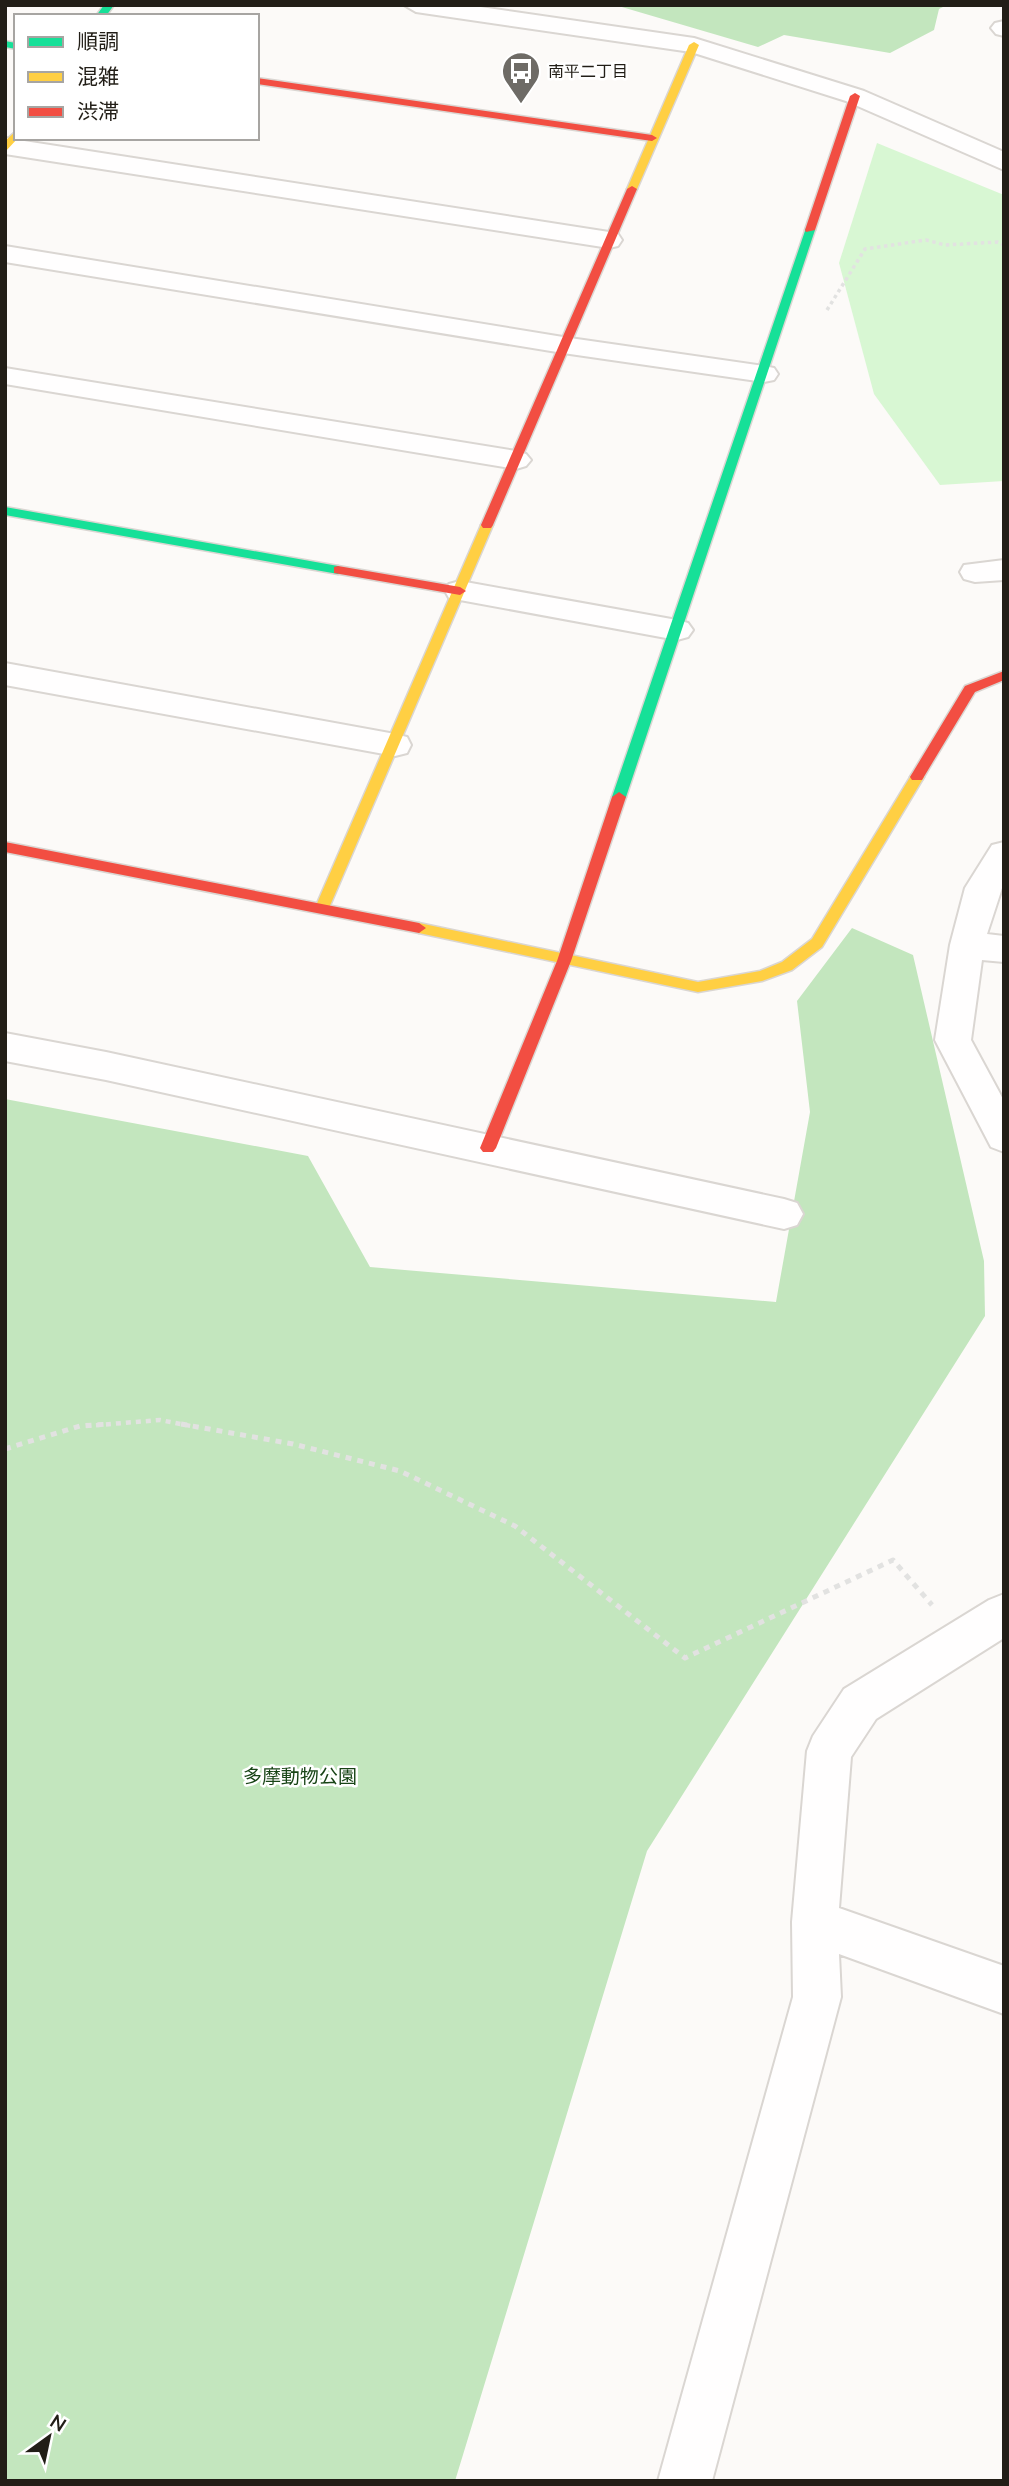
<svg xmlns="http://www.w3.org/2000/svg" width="1009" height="2486" font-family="Mulish,'Noto Sans JP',sans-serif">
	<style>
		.green { fill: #d8f7d3 }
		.forest { fill: #c3e6be }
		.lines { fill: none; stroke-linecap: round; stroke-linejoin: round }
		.street-casing { stroke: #dad6d2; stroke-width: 4 }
		.fast-casing { stroke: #dad6d2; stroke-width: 3 }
		.slow-casing { stroke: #dad6d2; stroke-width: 3 }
		.jam-casing { stroke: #dad6d2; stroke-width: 3 }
		.path-far2 { stroke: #e2e2e1; stroke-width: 3.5; stroke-dasharray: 3.5 3.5; stroke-linecap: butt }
		.path-far1 { stroke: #e2e2e1; stroke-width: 4.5; stroke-dasharray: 5 5; stroke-linecap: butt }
		.path { stroke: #e2e2e1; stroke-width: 5; stroke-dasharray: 6 6; stroke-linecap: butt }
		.street { fill: #fffefe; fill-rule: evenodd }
		.fast { fill: #16e098; fill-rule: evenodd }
		.slow { fill: #ffcf43; fill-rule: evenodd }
		.jam { fill: #f24e42; fill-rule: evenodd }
		.labels { text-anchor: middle; stroke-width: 5; stroke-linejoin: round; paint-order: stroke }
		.far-poi-label { font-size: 16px; fill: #221e17; stroke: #fff; text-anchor: start }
		.park-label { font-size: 19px; fill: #184416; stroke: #fff }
	</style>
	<rect width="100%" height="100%" fill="#fcfaf8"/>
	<path class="green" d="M877,143L1004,195V481L940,485L874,394L839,263Z"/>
	<path class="forest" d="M615,5H947L939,9L934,30L890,53L784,35L758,47Z
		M852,928L913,955L984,1261L985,1316L647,1851L455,2481H5V1099L308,1156L370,1267L776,1302L810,1112L797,1001Z"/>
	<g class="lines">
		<defs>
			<path id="street" d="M404,5H467L694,38L864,91L1004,152V170L846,101L691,52L416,12Z
				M1004,21V36L996,34L991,28L995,23Z
				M5,138L609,232L618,234L622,240L618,246L609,248L5,154Z
				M5,246L563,337L764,366L774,368L778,374L774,380L764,382L563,353L5,262Z
				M5,368L516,451L526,454L531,460L526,466L516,469L5,384Z
				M1004,560V580L975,582L964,579L960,572L964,565Z
				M460,581L677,620L688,623L693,630L688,637L677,640L449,598L445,591L449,584Z
				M5,663L395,734L407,737L411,745L407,753L395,756L5,685Z
				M1004,842V882L987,934L1004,936V962L982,960L971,1040L1004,1101V1152L991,1147L935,1040L950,945L965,888L992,845Z
				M5,1033L106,1052L784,1199L797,1203L803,1214L797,1225L784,1229L106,1080L5,1061Z
				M1004,1594V1638L876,1719L851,1757L839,1908L1004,1966V2014L839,1954L841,1997L712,2481H658L793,1997L792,1922L807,1751L813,1736L844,1689L989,1600Z"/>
			<path id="fast" d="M104,5H114L106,16H96Z
				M5,41L16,43V49L5,47Z
				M806,228L815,230L626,797L619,802L614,800L612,797Z
				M5,507L338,566L344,570L338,574L5,515Z"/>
			<path id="slow" d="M694,42L699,45L637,189L628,191L627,189L689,45Z
				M16,131V138H18L5,152V141Z
				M487,521L493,525L329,908L322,913L317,912L315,908L481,525Z
				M917,772L924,777L822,947L792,970L762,981L698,992L419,933L412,928L419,923L698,982L760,971L782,962L812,939L912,774Z"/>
			<path id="jam" d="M257,78L652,135L657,138L652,141L257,84Z
				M855,93L860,96L815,230L806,232L805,230L850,96Z
				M632,186L637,189L493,525L491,528H483L481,525L627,189Z
				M338,566L460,587L466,591L460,595L334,573V567Z
				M1004,671V680L975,692L922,780H912L910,777L965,686Z
				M619,792L626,797L571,961L496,1148L493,1152H483L480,1148L557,961L612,797Z
				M5,842L419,923L426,928L419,933L5,852Z"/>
		</defs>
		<use href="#street" class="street-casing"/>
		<use href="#fast" class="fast-casing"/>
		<use href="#slow" class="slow-casing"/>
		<use href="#jam" class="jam-casing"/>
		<path class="path-far2" d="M827,310L865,249L926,240L945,245L998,242L1004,245"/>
		<path class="path-far1" d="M86,1426L160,1420L191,1426"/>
		<path class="path" d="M181,1424L293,1444L400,1471L515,1526L685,1658L893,1560L932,1605
			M5,1449L80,1426L109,1424"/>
		<use href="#street" class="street"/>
		<use href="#fast" class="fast"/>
		<use href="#slow" class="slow"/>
		<use href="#jam" class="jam"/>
	</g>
	<defs>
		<symbol id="bus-pin" viewBox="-11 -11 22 30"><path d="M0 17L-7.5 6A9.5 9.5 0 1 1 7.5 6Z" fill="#6e6b66" stroke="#fff"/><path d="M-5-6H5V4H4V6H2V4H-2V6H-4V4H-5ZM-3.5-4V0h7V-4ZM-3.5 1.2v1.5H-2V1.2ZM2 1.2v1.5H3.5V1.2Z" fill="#fff"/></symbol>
	</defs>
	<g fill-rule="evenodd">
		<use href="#bus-pin" x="499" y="49" width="44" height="60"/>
	</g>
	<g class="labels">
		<g class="far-poi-label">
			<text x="548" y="77">南平二丁目</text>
		</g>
		<g class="park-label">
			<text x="300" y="1783">多摩動物公園</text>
		</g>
	</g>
	<rect width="1009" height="2486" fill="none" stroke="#221e17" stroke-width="14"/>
	<rect x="14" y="14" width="245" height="126" fill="#ffffff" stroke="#a7a5a2" stroke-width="2"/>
	<rect x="28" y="37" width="35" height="10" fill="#16e098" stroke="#a7a5a2" stroke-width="2"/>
	<text x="77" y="49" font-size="21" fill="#221e17">順調</text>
	<rect x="28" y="72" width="35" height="10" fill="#ffcf43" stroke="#a7a5a2" stroke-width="2"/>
	<text x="77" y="84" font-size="21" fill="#221e17">混雑</text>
	<rect x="28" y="107" width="35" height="10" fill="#f24e42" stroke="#a7a5a2" stroke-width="2"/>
	<text x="77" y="119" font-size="21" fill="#221e17">渋滞</text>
	<g transform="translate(49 2437) rotate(33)" stroke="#ffffff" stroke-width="5" paint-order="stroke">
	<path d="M0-5L12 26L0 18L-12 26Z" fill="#221e17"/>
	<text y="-10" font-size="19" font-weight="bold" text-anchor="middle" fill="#221e17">N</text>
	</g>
</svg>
